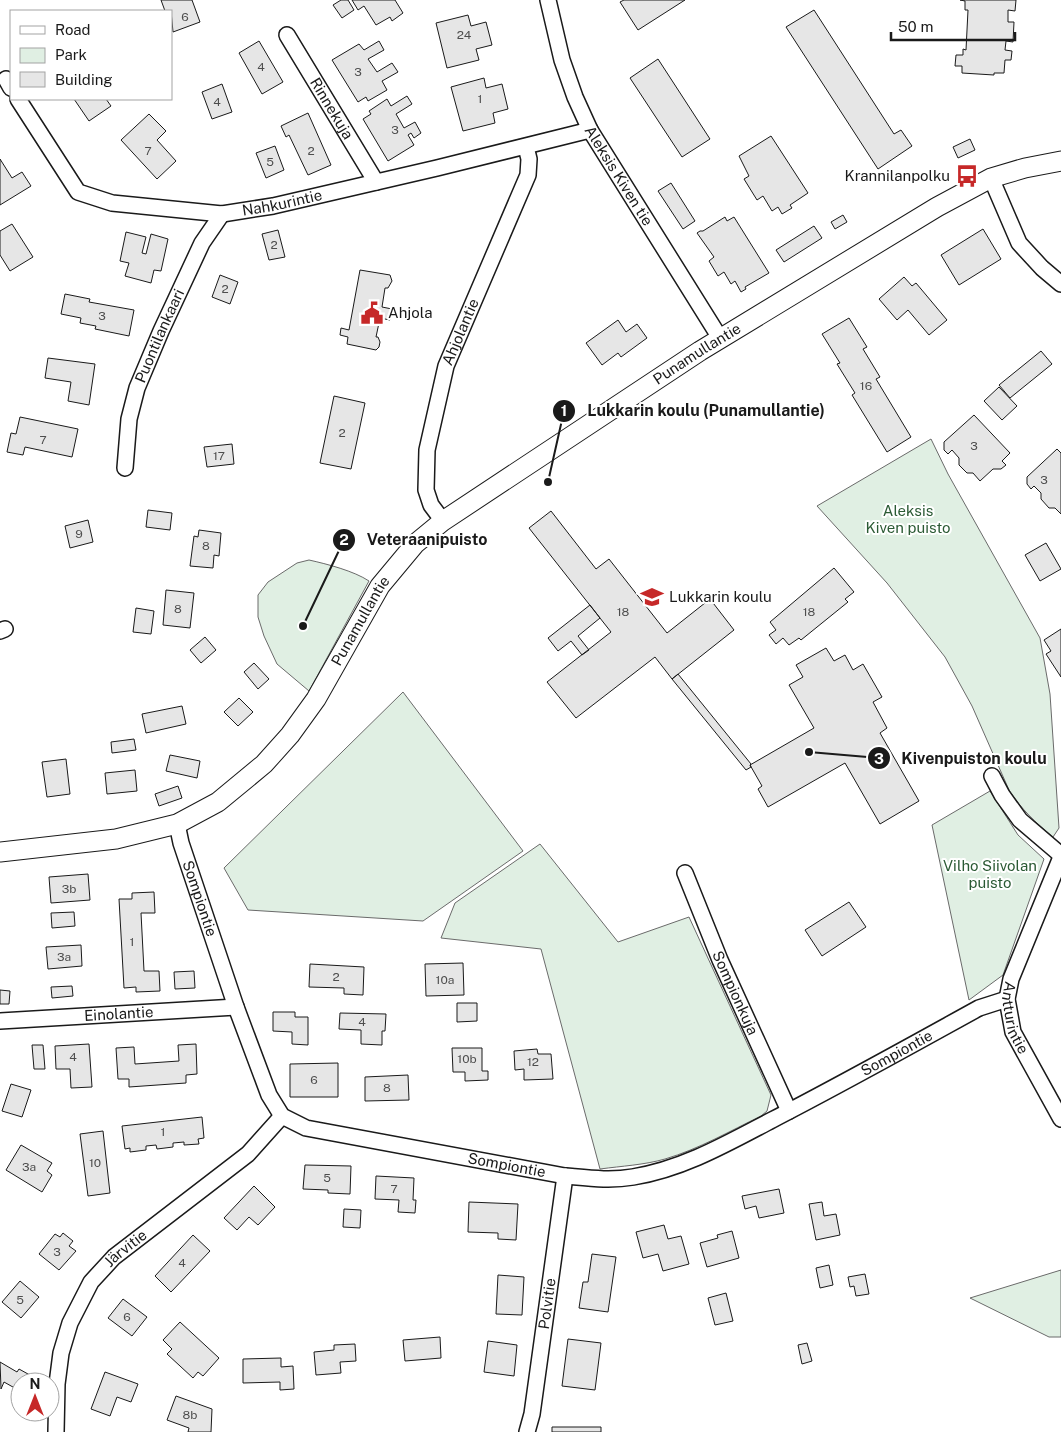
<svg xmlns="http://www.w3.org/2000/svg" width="1061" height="1432" font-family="'Public Sans',sans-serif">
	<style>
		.green { fill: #e0efe3; stroke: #6a6a6a }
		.building { fill: #e6e6e6; stroke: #1a1a1a }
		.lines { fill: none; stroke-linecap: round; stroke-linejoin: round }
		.minor-casing { stroke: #1a1a1a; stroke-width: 18 }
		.tertiary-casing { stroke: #1a1a1a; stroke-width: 21 }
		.minor { stroke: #fff; stroke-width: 15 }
		.tertiary { stroke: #fff; stroke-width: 19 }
		.labels { text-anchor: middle; stroke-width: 4; stroke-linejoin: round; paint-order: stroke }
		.number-label { font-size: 12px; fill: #4d4d4d }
		.street-label { font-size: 15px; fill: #1a1a1a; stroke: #fff }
		.poi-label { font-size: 15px; fill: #1a1a1a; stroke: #fff; text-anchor: start }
		.park-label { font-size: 15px; fill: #2b5a34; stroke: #fff }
		.leader { fill: none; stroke: #1a1a1a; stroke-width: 2 }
		.callout-dot { fill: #1a1a1a; stroke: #fff; stroke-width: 2 }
		.mark-label { font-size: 15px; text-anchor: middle; font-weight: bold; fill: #fff }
		.callout-label { font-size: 16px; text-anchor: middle; font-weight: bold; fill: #1a1a1a; stroke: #fff; stroke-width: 4; stroke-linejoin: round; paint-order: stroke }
	</style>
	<rect width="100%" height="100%" fill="#fff"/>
	<path class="green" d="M931,439L948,474L1040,638L1050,694L1059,828L1053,837C1036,823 1021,809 1009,790L972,706L945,657L887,583L817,506Z
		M309,560C327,564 354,571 369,581L309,691L277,664L264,636L258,617V595L268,582L297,563Z
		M403,692L523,851L423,921L248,910L224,868Z
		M990,791L1018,835L1044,859L1003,975L969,1000L932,825Z
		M540,844L618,942L689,917L771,1095L767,1111L761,1116C730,1131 699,1149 665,1159C644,1165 622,1166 600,1169L541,949L441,938L455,903Z
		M1061,1270V1337H1049L970,1298Z"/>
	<path class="building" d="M161,0H192L200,22L173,32L171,11H165Z
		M341,0H348L354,10L342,18L333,5Z
		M352,0H395L403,13L392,21L390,17L376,25L364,6L358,10Z
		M624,0H685L638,30L620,2Z
		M960,0H1016L1015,11L1008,10V22H1014L1013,42L1006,41L1005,50L1012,51L1011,60H1005L1004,73H994V75L962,73V66H955L956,55H963V49L966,50L968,10H965V1Z
		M814,10L894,134L901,130L912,146L878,169L786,27Z
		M468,15L471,26L486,22L492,45L476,49L479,60L447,68L436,23Z
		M259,41L283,82L262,94L239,53Z
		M379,41L384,50L368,59L377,72L392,63L398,72L382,81L387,90L368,101L366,97L358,102L332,60L359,44L364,50Z
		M658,59L710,139L682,157L630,78Z
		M484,78L486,88L502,84L508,109L493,113L495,123L463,131L451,87Z
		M222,84L232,112L212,119L202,92Z
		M407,96L412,104L396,114L404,128L415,122L421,133L414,138L411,133L408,135L414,145L388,161L363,119L371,114L369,111L387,99L391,106Z
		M74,99H106L111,106L89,121Z
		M308,113L331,165L308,175L289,135L286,137L281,126Z
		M149,114L166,131L157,140L176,161L157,179L121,140Z
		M771,136L808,193L790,205L792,208L782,214L778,207L772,211L763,196L757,200L744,179L749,176L739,156Z
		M970,139L975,150L958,158L953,147Z
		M275,146L284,170L266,178L256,153Z
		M0,159L12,178L22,172L31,186L0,205Z
		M671,183L695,221L683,229L658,191Z
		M843,215L847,222L835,229L831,222Z
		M725,217L727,221L734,217L769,273L745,287L746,289L741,292L735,281L731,284L724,272L718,276L709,261L714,257L697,233L700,231H703Z
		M12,224L33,257L10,271L0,255V231Z
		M814,226L822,238L784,262L776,250Z
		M983,229L1001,259L959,285L941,255Z
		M278,230L285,257L269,260L262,234Z
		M126,232L146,237L142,253L146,254L151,234L168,239L161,271L154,270L151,283L125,276L129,263L120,261Z
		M360,270L390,275L392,281L388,288H385L382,307L392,309L390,320L380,318L376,337H378L380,342L379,347L376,350L347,344L348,337L340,335L341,328L349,330Z
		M220,275L238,282L230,304L212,297Z
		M904,277L912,286L916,283L947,320L929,335L908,310L897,320L879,299Z
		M65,294L90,299L89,302L134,310L129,336L95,329L96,326L80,323L81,318L61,314Z
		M849,318L867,347L863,349L880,377L876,379L911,437L887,452L852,395L855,393L837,364L840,363L822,334Z
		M618,320L626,332L637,324L647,338L621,357L618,353L602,365L586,343Z
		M1041,351L1052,364L1010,398L999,385Z
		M48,358L95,364L89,405L68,401L71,382L45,378Z
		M999,387L1017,406L1002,420L984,401Z
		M334,396L365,403L351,469L320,463Z
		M974,415L1010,453L1002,461L1006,465L1001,469H993L980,481L973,473H967L959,465V458L952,450L948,454L944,450V442Z
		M20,417L78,429L72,457L25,447L23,455L7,452L11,433L16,434Z
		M232,444L234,464L207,467L204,447Z
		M1057,449L1061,453V514L1055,508H1049L1041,499V493L1034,486L1031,489L1027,484V477Z
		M148,510L172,513L170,530L146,527Z
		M551,511L596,569L609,559L667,633L710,599L734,630L672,679L655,657L576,718L547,682L611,632L529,528Z
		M88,520L93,542L70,548L65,526Z
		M199,530L221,533L219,556L214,555L213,568L190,566L194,536L198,537Z
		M1046,543L1061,569L1040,581L1025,555Z
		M834,568L854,592L845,599L848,602L801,640L799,638L789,645L783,638L776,644L769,635L776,630L770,622Z
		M166,590L194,593L190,628L163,625Z
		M590,605L600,618L578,636L589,650L582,655L571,641L558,651L548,638Z
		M136,608L154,611L151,634L133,632Z
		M1061,629V677L1046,654L1051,651L1044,640Z
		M205,637L216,650L201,663L190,650Z
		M826,648L834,661L845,655L853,670L863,664L882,697L873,702L887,728L880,733L919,801L880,824L845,763L768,807L758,789L762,786L750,765L814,728L789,685L803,677L796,665Z
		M254,663L269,679L258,689L244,672Z
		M678,674L751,764L750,765L751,767L746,770L672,679Z
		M239,698L253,712L238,726L224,712Z
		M182,706L186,724L146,733L142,714Z
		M134,739L136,750L112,753L111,742Z
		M170,755L200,761L197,778L166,771Z
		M66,759L70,794L47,797L42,762Z
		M135,770L137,791L107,794L105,773Z
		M178,786L182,798L159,806L155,794Z
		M88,874L90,900L51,903L49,877Z
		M154,892L155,913H141L144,971H159L160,991L136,992V987L124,988L119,899H132V893Z
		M849,902L866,927L822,956L805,930Z
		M74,912L75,926L52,928L51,913Z
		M81,945L82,966L48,969L46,947Z
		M463,963L464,995L426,996L425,964Z
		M310,964L364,967L363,995L344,994V988L309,987Z
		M194,971L195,988L175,989L174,972Z
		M72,986L73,996L52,998L51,987Z
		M0,990L10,991L9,1004H0Z
		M457,1003H477V1021L457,1022Z
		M273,1012H295V1017H308V1045L292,1044V1032L273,1031Z
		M340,1013L386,1014L385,1031H382V1045L361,1044V1030L339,1029Z
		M89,1044L92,1087L71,1088L70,1069H56L55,1046Z
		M196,1044L197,1074L186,1075V1083L129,1087V1079H118L116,1048L134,1047L135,1064L179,1061L178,1045Z
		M32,1045H43L45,1069H34Z
		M452,1048H482V1071H488V1080L465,1081V1072H453Z
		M537,1049L538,1054H551L553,1079L524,1080V1069L515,1070L514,1051Z
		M338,1063V1097H290V1064Z
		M408,1075L409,1100L365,1101V1077Z
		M11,1084L31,1090L22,1117L2,1111Z
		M202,1117L204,1138L198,1139L199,1144L184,1145V1142L173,1143V1147L157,1149L156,1145L146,1146V1150L130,1152V1148L125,1149L122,1126Z
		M103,1131L110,1193L88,1196L80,1134Z
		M21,1145L52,1163L47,1171L52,1175L42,1192L6,1170Z
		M305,1165L351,1166L350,1194L328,1193V1190L303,1189Z
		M376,1176L414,1178L413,1200H416L415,1213L398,1212L399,1200L375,1199Z
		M254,1186L275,1207L258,1225L249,1217L237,1230L224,1218Z
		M779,1189L784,1213L759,1218L756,1206L745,1209L742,1196Z
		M469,1202L518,1204L516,1240L498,1239V1233L468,1232Z
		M822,1202L824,1216L836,1214L840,1235L816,1240L809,1204Z
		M344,1209L361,1210L360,1228L343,1227Z
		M664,1225L668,1239L681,1236L689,1264L663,1271L658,1254L643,1258L636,1232Z
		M732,1231L739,1258L707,1267L700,1243L718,1238L717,1235Z
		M63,1233L73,1241L69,1246L76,1251L59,1270L39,1254L55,1234L60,1237Z
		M193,1235L210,1251L171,1292L155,1276Z
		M592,1254L616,1257L608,1312L579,1308L583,1282H588Z
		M829,1265L833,1285L820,1288L816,1268Z
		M865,1274L869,1294L856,1296L854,1286L850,1287L848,1277Z
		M498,1275L524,1277L522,1315L496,1314Z
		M20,1281L39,1297L21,1318L2,1302Z
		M726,1293L733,1321L715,1325L708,1298Z
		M123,1299L147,1317L132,1336L108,1318Z
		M180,1322L219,1358L203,1376L198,1372L193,1378L167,1354L172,1349L163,1340Z
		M440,1337L441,1358L405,1361L403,1340Z
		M568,1339L601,1343L595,1390L562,1386Z
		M488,1341L517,1345L514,1376L484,1372Z
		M807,1343L812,1361L802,1364L798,1345Z
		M355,1344L356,1361L340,1362L341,1373L316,1375L314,1352L334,1350V1345Z
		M281,1358V1367L293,1366L294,1389L280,1390V1382L243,1383V1359Z
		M0,1362L17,1372L19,1369L37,1379L35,1382H20V1391L4,1382L1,1389Z
		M105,1372L138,1384L131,1402L117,1397L110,1416L91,1409Z
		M176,1396L212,1409L211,1432H188L189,1428L167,1420Z
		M552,1427H601V1432H552Z"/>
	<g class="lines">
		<defs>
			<g id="minor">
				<path id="s1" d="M548,0L562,60L575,97L590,130L720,338"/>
				<path id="s2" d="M287,35L376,182"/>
				<path d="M6,79L11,88"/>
				<path id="s3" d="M18,99L78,192L112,203L222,214L273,206L437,168L590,130"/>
				<path d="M991,178L1019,243L1042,268L1061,284"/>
				<path id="s4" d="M125,468L129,419L137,388L161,331L202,243L222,214"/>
				<path id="s5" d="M443,521L431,505L426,490L427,450L446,366L528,175L529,159L526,147"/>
				<path d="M0,631L5,629"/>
				<path d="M992,776L1002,795L1020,820L1061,855"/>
				<path id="s6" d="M177,824L181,843L236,1007L269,1095L282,1116L306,1128L565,1176C588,1178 610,1181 633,1177C683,1169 728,1143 772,1120C842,1084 910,1046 979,1008L1007,999"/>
				<path id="s7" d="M1061,857L1011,979L1007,999L1013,1032L1061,1119"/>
				<path id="s8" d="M685,873L720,960L789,1111"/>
				<path id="s9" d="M0,1021L236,1007"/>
				<path id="s10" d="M56,1432L57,1384L61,1353L70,1323L91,1282L114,1257L248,1154L282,1116"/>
				<path id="s11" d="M527,1432L532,1414L565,1176"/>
			</g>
			<g id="tertiary">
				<path id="s12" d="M0,852L116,839L177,824L218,802L264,764L290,735L316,699L380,586L415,544L443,521L700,351L937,207L991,178L1025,168L1061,161"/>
			</g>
		</defs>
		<use href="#minor" class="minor-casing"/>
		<use href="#tertiary" class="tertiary-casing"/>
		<use href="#minor" class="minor"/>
		<use href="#tertiary" class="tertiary"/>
	</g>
	<defs>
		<symbol id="bus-bare" viewBox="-9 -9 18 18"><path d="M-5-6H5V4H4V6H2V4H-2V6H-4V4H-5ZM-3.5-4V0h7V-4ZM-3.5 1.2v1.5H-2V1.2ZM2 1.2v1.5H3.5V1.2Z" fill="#c62828" stroke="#fff" stroke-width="2.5" paint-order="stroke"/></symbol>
		<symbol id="civic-bare" viewBox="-9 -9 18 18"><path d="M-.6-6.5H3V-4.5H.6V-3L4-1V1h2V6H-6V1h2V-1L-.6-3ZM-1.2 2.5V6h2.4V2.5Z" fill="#c62828" stroke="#fff" stroke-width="2.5" paint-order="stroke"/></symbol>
		<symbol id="school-bare" viewBox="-9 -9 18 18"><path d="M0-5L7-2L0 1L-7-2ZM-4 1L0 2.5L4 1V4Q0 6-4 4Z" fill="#c62828" stroke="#fff" stroke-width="2.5" paint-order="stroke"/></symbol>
	</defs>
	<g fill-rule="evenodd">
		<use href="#bus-bare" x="951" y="160" width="32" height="32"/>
		<use href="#civic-bare" x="356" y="297" width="32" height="32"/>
		<use href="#school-bare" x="636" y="581" width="32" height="32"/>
	</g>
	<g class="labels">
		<g class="number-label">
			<text x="185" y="21">6</text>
			<text x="464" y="39">24</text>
			<text x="261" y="71">4</text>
			<text x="358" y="76">3</text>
			<text x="480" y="103">1</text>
			<text x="217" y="106">4</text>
			<text x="395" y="134">3</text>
			<text x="148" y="155">7</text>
			<text x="311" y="155">2</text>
			<text x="270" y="166">5</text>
			<text x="274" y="249">2</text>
			<text x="225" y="293">2</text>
			<text x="102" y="320">3</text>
			<text x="866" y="390">16</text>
			<text x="342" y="437">2</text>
			<text x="43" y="444">7</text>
			<text x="974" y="450">3</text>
			<text x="219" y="460">17</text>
			<text x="1044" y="484">3</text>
			<text x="79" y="538">9</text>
			<text x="206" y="550">8</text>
			<text x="178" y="613">8</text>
			<text x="623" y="616">18</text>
			<text x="809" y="616">18</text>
			<text x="69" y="893">3b</text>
			<text x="132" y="946">1</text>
			<text x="64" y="961">3a</text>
			<text x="336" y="981">2</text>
			<text x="445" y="984">10a</text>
			<text x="362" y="1026">4</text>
			<text x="73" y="1061">4</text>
			<text x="467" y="1063">10b</text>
			<text x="533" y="1066">12</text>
			<text x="314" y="1084">6</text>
			<text x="387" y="1092">8</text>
			<text x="163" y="1136">1</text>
			<text x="95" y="1167">10</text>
			<text x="29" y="1171">3a</text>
			<text x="327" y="1182">5</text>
			<text x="394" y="1193">7</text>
			<text x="57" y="1256">3</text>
			<text x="182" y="1267">4</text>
			<text x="20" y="1304">5</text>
			<text x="127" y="1321">6</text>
			<text x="190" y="1419">8b</text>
		</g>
		<g class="street-label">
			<text dy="5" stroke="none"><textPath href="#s2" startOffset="86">Rinnekuja</textPath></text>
			<text dy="5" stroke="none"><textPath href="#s1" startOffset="191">Aleksis Kiven tie</textPath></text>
			<text dy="5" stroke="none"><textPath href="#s3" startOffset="318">Nahkurintie</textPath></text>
			<text dy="5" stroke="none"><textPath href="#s5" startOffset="199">Ahjolantie</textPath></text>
			<text dy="5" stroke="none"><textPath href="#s4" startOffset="138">Puontilankaari</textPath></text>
			<text dy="5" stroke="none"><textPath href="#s12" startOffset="894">Punamullantie</textPath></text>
			<text dy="5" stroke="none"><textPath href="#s12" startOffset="459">Punamullantie</textPath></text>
			<text dy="5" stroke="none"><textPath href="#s6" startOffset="78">Sompiontie</textPath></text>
			<text dy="5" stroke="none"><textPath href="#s8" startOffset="130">Sompionkuja</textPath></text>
			<text dy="5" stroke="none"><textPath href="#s9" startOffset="119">Einolantie</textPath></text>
			<text dy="5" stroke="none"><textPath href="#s7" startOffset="172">Antturintie</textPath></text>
			<text dy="5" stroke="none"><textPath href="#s6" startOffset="962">Sompiontie</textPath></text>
			<text dy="5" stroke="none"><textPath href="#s6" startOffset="542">Sompiontie</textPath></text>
			<text dy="5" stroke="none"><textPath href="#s10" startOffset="205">Järvitie</textPath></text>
			<text dy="5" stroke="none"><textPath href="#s11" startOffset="130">Polvitie</textPath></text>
		</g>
		<g class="poi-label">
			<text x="950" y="181" text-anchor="end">Krannilanpolku</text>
			<text x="388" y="318">Ahjola</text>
			<text x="669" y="602">Lukkarin koulu</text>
		</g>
		<g class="park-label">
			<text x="908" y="516">Aleksis<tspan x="908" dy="17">Kiven puisto</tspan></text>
			<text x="990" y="871">Vilho Siivolan<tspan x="990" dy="17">puisto</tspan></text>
		</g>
	</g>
	<path class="leader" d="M548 482L564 411M303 626L344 540M809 752L879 758"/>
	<g class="callout-dot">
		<circle cx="548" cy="482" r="5"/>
		<circle cx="303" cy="626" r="5"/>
		<circle cx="809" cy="752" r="5"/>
		<circle cx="564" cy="411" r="12"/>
		<circle cx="344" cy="540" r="12"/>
		<circle cx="879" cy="758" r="12"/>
	</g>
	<g class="mark-label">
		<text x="564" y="416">1</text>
		<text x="344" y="545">2</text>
		<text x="879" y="764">3</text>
	</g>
	<g class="callout-label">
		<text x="706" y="416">Lukkarin koulu (Punamullantie)</text>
		<text x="427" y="545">Veteraanipuisto</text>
		<text x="974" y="764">Kivenpuiston koulu</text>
	</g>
	<rect x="10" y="10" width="162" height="90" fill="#ffffff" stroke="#a3a3a3"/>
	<rect x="20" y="26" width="25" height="8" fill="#ffffff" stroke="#a3a3a3"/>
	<text x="55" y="35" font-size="15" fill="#1a1a1a">Road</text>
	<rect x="20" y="48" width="25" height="15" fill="#e0efe3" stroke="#a3a3a3"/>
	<text x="55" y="60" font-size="15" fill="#1a1a1a">Park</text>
	<rect x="20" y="72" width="25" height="15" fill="#e6e6e6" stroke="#a3a3a3"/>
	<text x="55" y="85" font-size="15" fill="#1a1a1a">Building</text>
	<g transform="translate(35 1397)"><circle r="24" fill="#ffffff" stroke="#a3a3a3"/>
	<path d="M0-4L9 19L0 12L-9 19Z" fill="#c62828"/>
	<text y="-8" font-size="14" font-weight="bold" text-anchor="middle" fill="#1a1a1a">N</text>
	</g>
	<path d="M891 32v8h124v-8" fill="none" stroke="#1a1a1a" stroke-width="2.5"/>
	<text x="898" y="32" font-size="15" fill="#1a1a1a" stroke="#ffffff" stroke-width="4" paint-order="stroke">50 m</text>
</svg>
